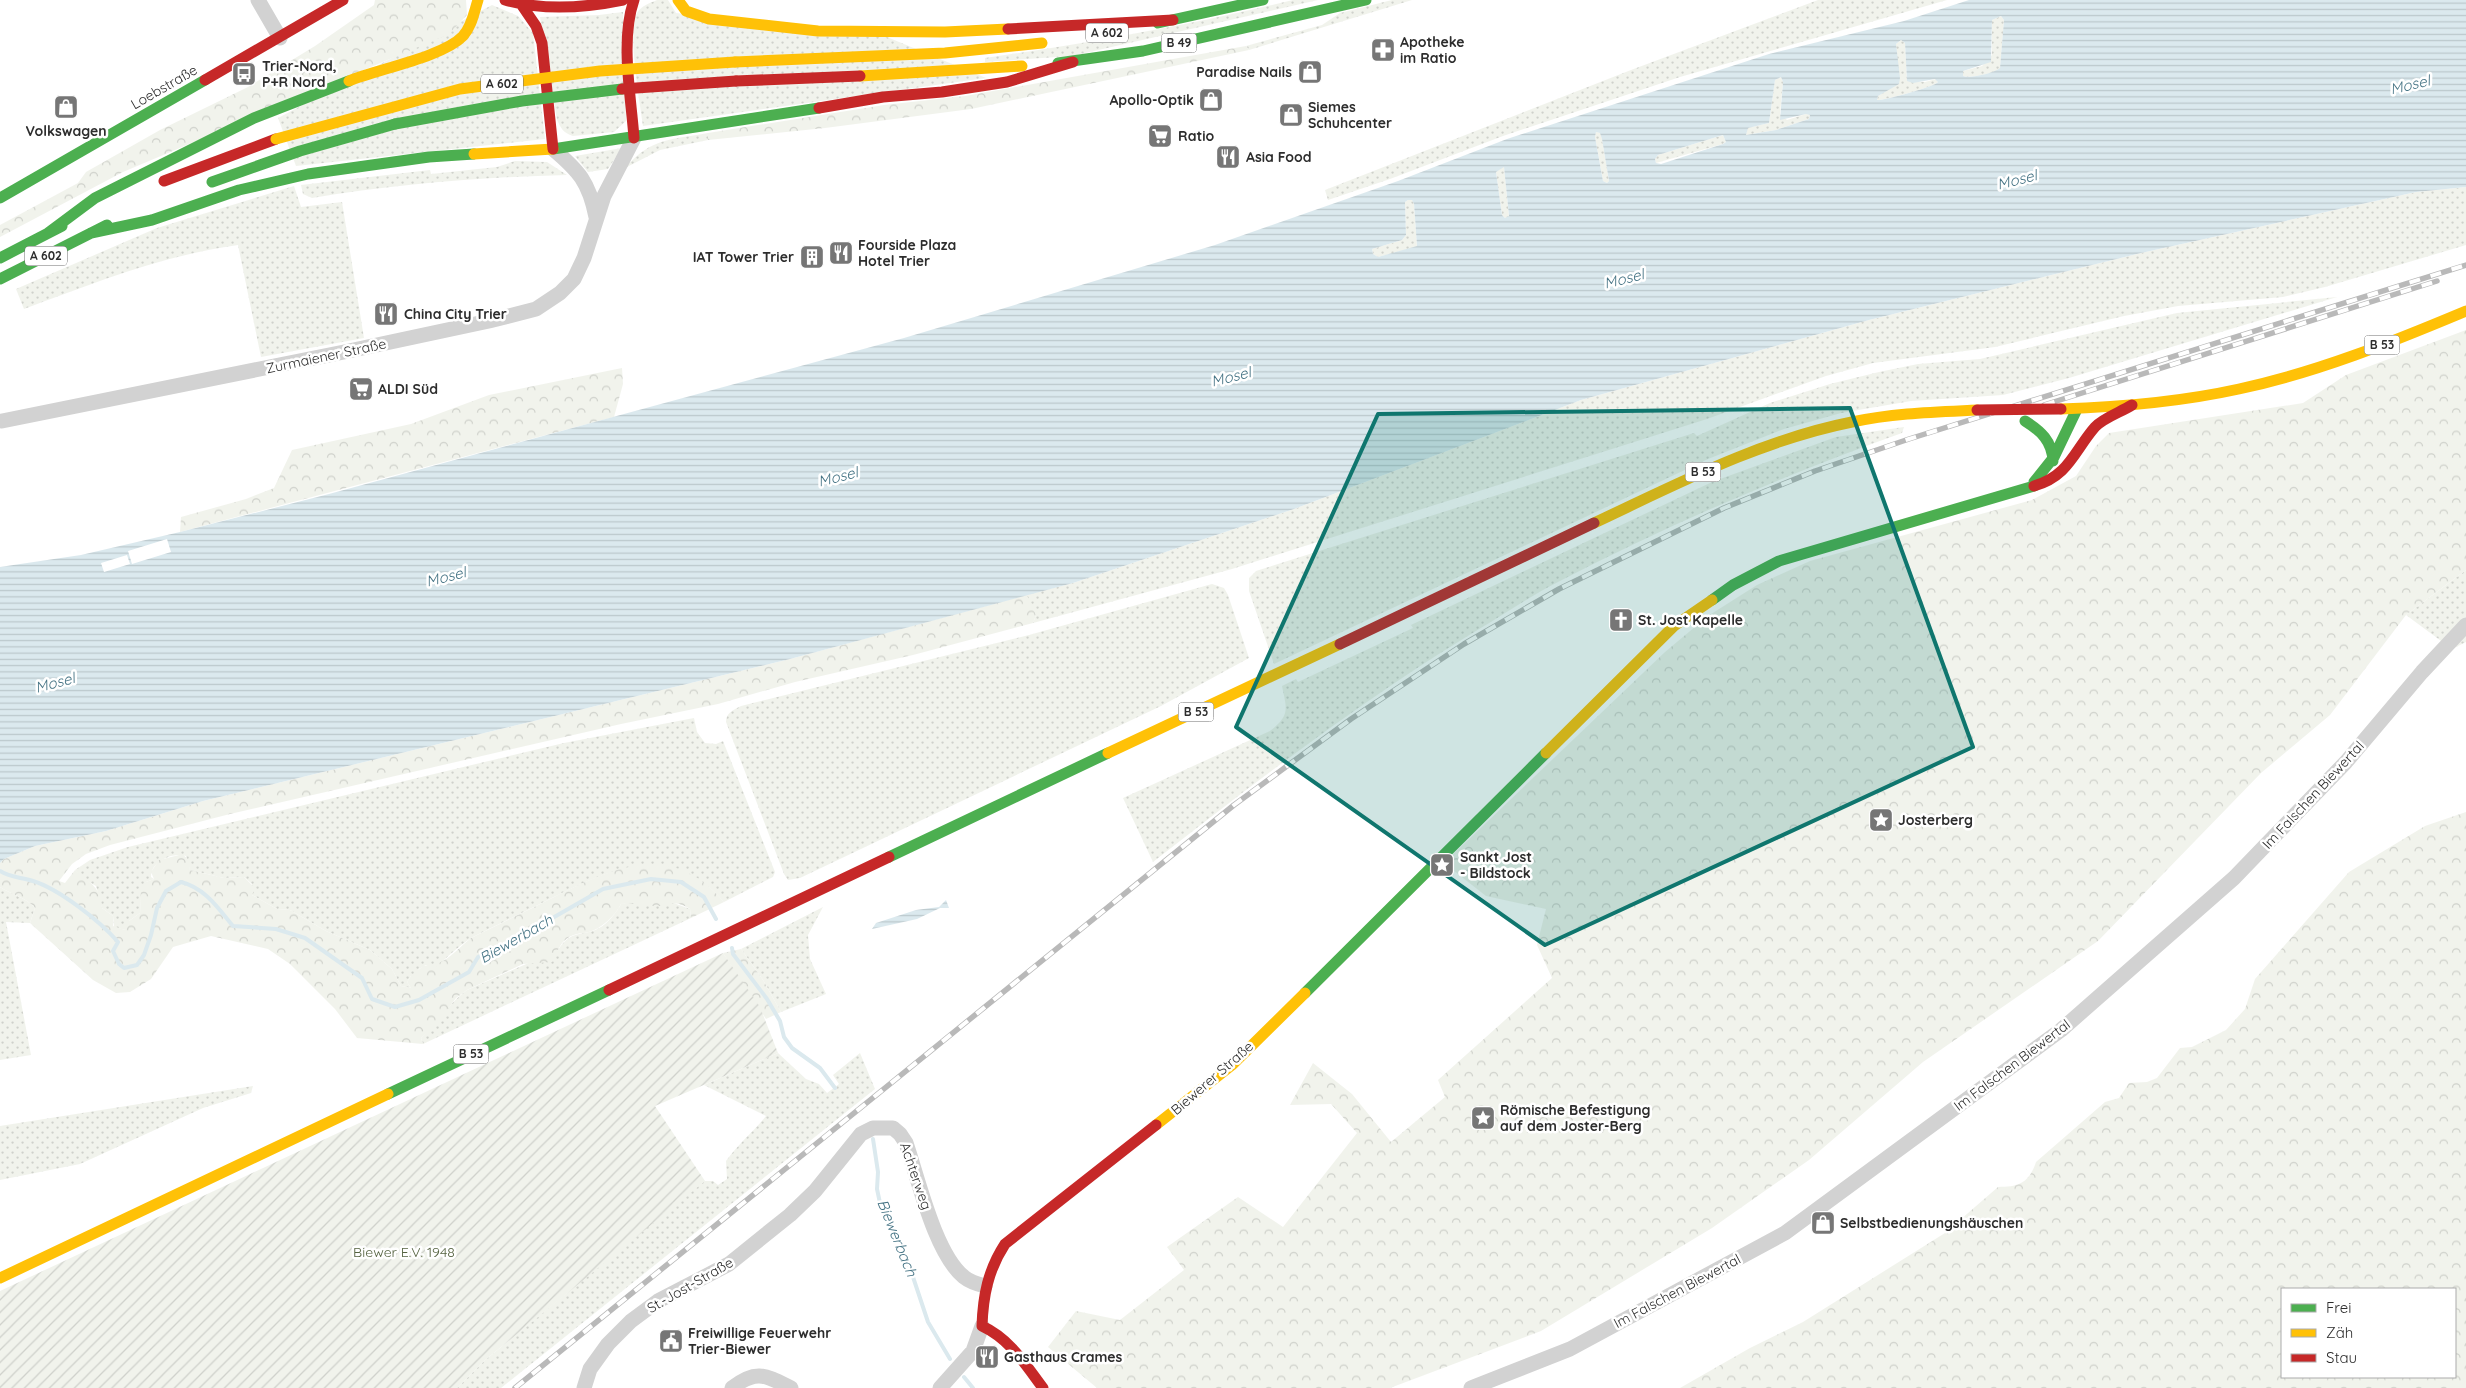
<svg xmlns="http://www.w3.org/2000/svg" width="2466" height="1388" font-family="Quicksand,sans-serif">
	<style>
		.grass { fill: url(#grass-dots) }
		.forest { fill: url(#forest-crowns); fill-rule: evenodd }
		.garden { fill: url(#garden-furrows) }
		.water { fill: url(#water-rules); fill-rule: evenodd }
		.pier { fill: #fff }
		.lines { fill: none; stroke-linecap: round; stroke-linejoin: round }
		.stream { stroke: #dbe9ee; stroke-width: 4 }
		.street { stroke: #d2d2d2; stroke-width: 15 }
		.fast { stroke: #4caf50; stroke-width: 11 }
		.slow { stroke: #ffc107; stroke-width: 11 }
		.jam { stroke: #c62828; stroke-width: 11 }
		.rail-casing { stroke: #b9b9b9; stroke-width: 5.5 }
		.rail { stroke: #fff; stroke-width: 4; stroke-dasharray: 11; stroke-linecap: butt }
		.fast-bridge { stroke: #4caf50; stroke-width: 11 }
		.slow-bridge { stroke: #ffc107; stroke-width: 11 }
		.jam-bridge { stroke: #c62828; stroke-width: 11 }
		.marked { fill: #0f766e; fill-opacity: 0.2; stroke: #0f766e; stroke-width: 4; stroke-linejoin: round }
		.labels { text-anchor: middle; stroke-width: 5; stroke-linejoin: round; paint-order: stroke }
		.shield { fill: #fff; stroke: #6c6c6c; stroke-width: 1 }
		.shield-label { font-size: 12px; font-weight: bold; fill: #2d2d2d }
		.poi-label { font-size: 14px; font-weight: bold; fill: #2d2d2d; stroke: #fff; text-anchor: start }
		.street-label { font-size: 14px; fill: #2d2d2d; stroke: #fff }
		.park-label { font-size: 14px; fill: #556341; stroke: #fff }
		.water-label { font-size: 15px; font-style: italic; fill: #467485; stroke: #fff }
	</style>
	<defs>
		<pattern id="grass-dots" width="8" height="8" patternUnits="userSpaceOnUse" patternTransform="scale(1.25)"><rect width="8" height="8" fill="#f1f3ec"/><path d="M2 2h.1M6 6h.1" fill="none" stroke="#cfd1cb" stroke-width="1.8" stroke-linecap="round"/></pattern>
		<pattern id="forest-crowns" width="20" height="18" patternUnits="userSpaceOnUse" patternTransform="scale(1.25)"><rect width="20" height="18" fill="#f1f3ec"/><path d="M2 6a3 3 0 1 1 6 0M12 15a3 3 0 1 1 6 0" fill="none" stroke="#cfd1cb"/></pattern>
		<pattern id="garden-furrows" width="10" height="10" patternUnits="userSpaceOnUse" patternTransform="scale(1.25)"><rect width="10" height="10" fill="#f1f3ec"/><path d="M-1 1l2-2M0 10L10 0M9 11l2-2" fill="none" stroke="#cfd1cb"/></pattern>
		<pattern id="water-rules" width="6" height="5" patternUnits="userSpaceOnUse" patternTransform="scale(1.25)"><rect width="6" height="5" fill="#dbe9ee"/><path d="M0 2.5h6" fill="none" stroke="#bcc8cc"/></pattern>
	</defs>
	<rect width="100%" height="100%" fill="#fff"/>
	<path class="grass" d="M657,0H668L676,13L887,37L986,78L643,126C640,103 627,31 637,13C641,6 650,3 657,0Z
		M1293,0H1318L1072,56L985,62V58C1089,43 1190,25 1293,0Z
		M1392,0H1412L1249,50L1246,46L1322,25L1340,13Z
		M1818,0H1947L1680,77L1503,136L1390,179L1328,200L1325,190L1631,70Z
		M492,5L518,16L533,33L545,139L296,166L278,118Z
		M623,12L626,121L614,132L573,136C563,133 561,128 557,120L540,17L599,15Z
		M2001,16L2004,20L2000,69C1995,73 1969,79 1963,76V71L1982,66L1992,55V20Z
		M1901,40L1905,43L1907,81L1925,82L1936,79L1938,82C1934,87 1883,101 1877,100L1878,96L1883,93L1896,44Z
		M1781,77L1783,82L1780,114L1787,120L1806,114L1810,115L1809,119L1776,130L1746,135L1747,128L1769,123L1775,80Z
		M1596,132L1601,133L1609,181L1607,183L1603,181L1595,137Z
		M708,133V140L660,150L625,168C652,137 671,140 708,133Z
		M1723,135L1726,142L1723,144L1656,163L1655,159L1658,155Z
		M622,148L608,169L588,172L575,156Z
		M515,161L547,162L567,175C481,177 397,184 312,198L303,194L301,185L430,170L431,174L497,167Z
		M1504,166L1509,217L1505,218L1502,215L1496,172Z
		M294,186L301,207L342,202L364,338L261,357L238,245C164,255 94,283 24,309L16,289L157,228Z
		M2466,187V245L2325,287L2283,297L2178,306L2124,316L1995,347L1873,363L1826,376L1707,419L1232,569L1033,623L1036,615L1026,595L1073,583L1294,509L1581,400L1869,320L2141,253L2416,192Z
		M1408,200H1412L1414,204L1417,247L1378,257L1373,254L1372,249L1402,240L1406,235L1405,202Z
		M2337,297L2069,378L2003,395L1911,401L1841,413L1784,429L1708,459L1274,664L1249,591V578L1256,571L1694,433L1697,436L1770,403L1830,384L1879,372L1918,364L1980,359L2177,313Z
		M1904,427L1902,433C1785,475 1669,524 1558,582C1536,593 1515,607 1494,620C1374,691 1263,776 1153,862L1123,798L1270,731C1290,715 1287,710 1282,686L1296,679L1298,682L1413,628L1411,625L1712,482L1836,437Z
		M2466,570V642L2452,649L2406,615Z
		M1212,584L1224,588L1228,595L1249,658L1161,706L800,878L788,880L784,874L726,722C726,713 733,710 741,706L1029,635Z
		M694,718L697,732L705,743L716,744L723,741L775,872L773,877L724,902C709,885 704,883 684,874C638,854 596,877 554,897C526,911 499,924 471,938C458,947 445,958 434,970L426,965L419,969L416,977L411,976L407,982L411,988L401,986L392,969L370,950L326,931L290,910L277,909L252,895V884L244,877L224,878L190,870L186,856C173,852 151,861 151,877L154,879L146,882L141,897L140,913L129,921V926L125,930L114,927L113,916L102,908L96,886L84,879L75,870L90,860L128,847L564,743Z
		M0,887C12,895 26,897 35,908L30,923L6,922L31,1055L0,1060Z
		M631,902L657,906L671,902L690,909L691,918L423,1044L421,1038C438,1023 449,1003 467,990L558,950C572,928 581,938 599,928C607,924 617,912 621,904Z
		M823,907L808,935L810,959L826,994L781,1012L763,980L741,949Z
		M778,1053L806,1079L819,1084L827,1093L839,1084L833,1075L860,1053L875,1089L501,1388H457L484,1361L691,1191L705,1181H713L718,1185L727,1179L726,1161C738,1144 753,1132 766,1116L704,1085Z
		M253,1086L251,1093L203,1108L80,1164L0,1180V1126Z"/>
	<path class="forest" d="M375,0H466L467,15L449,34L123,172L0,237V225L78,183L86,172L160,130L248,87L315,46L374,5Z
		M1246,46L1249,50L971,109L825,128L708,140V133L884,105L965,96Z
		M2466,330V570L2406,615L2330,715L2261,773L2098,941L1923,1062L1809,1160L1712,1228L1541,1331L1390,1388H1097L1048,1347L1076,1311L1120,1320L1184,1270L1167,1247L1238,1197L1283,1227L1357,1133L1331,1104L1290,1105L1313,1063L1352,1094L1391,1142L1445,1097L1438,1080L1552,978L1537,945L1546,909L1486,896L1444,863L1665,652L1708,616L1757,585L1810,561L2032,500L2076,476L2096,446L2109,433L2303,403L2346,375Z
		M622,368L623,384L614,417L180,532L181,517L246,499L274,488L292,450L411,424L489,395Z
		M1026,595L1030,600L1036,615L1033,623L913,655L795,682L718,704L621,724L230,814L110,845L86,854L72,864L59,881L65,883L75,870C90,883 101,887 102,908L113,916V926L125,930L126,926H129V921L140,913L141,889L146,882L154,879L151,872L159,860L183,854L189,861L190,870L224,878L244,877L255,888L252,895L277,909L290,910L326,931L370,950L392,969L401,986L411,988L407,982L411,976H416V972L423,966L430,965L434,969L439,963C449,959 462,945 471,938C499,924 527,911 554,897C615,867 671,840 724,902L691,918L690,909C672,898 670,907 654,906C642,905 633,902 621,904C615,916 602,928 589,932C580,934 572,933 564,941C559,946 556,955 552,962L523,964L467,990L456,998L436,1025L421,1038L423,1044L357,1038L335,1009L290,964L268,949L211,936L173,947L151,979L130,992L116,993L93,980L30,923L35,908C26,897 12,895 0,887V863L4,859L35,846L106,831L203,801L790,659Z
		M2466,812V1388H1680L1750,1348L1803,1322L1945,1233L1998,1187C2019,1187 2029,1183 2036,1162L2105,1102L2119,1098L2129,1083L2147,1082L2157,1078L2180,1048L2192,1047L2226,1030L2245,1009L2255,979L2349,872L2425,826ZM2282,1289H2455V1377H2282Z
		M741,949L763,980L781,1012L766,1019L723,953Z"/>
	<path class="garden" d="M723,953L760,1007L778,1053L655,1106L705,1181L484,1361L457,1388H0V1291Z"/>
	<path class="water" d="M1969,0H2466V187L2416,192L2141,253L1869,320L1581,400L1294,509L1073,583L790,659L203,801L106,831L35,846L4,859L0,863V567L81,555L180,532L329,494L904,338L1215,245L1398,181L1507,139L1769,54L1904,21ZM2001,16L2004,20L2000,68C1995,73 1969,79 1963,76V71L1991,62L1992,20ZM1901,40L1905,43L1907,81L1913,83L1935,79L1938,82C1934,87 1883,101 1877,100L1878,96L1899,84L1900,78L1896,44ZM1781,77L1783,82L1780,120L1806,114L1810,115L1809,119L1776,130L1746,135L1748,128L1769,123L1775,80ZM1596,132L1600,133L1602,139L1609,181L1607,183L1603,181L1595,137ZM1723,135L1726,142L1723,144L1661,164L1656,163L1655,159L1658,155ZM1504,167L1509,216L1505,218L1502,215L1496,172ZM1408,200H1412L1414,204L1417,246L1378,257L1373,254L1372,249L1402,240L1406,235L1405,202Z
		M946,900L949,908H940L917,919L872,929L876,923L916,910L939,907Z"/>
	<path class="pier" d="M167,539L171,552L132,564L128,551Z
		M127,555L130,564L104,572L101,563Z"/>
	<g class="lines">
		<path class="stream" d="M0,871C11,878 21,877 33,881C59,889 100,921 118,942L113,951L119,964L124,968L137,965L144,955L151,935L157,908L166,891L181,882C205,888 218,908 233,926L276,929L305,938L362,978L372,999L395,1007L419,1000L469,972L478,957L509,943L603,889L651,879L681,882L704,897L716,919
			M732,948L733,954L767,999L780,1021L784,1037L792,1048L820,1068L835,1088
			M873,1139L878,1172L877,1189L880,1203L906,1256L928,1322L950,1359
			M964,1377L973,1388"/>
		<path class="street" d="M258,0L280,38
			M553,149C579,171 589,182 596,217
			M2,421L344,352L489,321L536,309L560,293L574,279L584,258L604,196L634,138
			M584,1388L590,1369L608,1344L631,1321L658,1301L729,1264L790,1215L815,1191L861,1134L873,1128H893L900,1134L906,1143C918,1178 935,1254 964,1277C970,1282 977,1284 985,1286
			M732,1388C756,1369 765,1375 791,1388
			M940,1388L973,1351L982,1326
			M1471,1388L1570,1349L1785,1233L2061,1030L2234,878L2346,762L2422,672L2466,625"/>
		<path class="fast" d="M1158,23L1263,0
			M1058,63L1143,51L1366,0
			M553,149L819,108
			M212,182L300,151L395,124
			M0,198L205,80
			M48,233L95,198L254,118L349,81
			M91,233L152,220L239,190L308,174L429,157L474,154
			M0,258L62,226
			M0,279L107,225
			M2025,421C2041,431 2052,441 2053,461
			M2034,482L2054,457L2077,409
			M1712,600L1733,585L1779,561L2034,486
			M889,857L1108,753
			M1305,993L1546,753
			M388,1094L609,990"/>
		<path class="slow" d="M678,0L686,11L709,19L818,31L945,32L1008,29
			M735,62L945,53L1042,43
			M860,76L1022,66
			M349,81C378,69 443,57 463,36C472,26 474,12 478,0
			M474,154L553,149
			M2061,409C2121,407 2180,402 2239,389C2318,372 2392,342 2466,311
			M1594,523C1677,484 1761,440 1852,422C1893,413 1935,412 1977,410
			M1108,753L1340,644
			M1546,753L1674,626L1712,600
			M1156,1125L1232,1065L1305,993
			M0,1278L388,1094"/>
		<path class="jam" d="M505,0C544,11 584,8 623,0
			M634,0C620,40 631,96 634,138
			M521,4L536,26L542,43L553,149
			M1008,29L1173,20
			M205,80L343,0
			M736,81L860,76
			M819,108L883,97L942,92L1007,82L1073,62
			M164,181L276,139
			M2034,486C2069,476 2074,451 2095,427C2103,418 2121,412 2132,405
			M1340,644L1594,523
			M609,990L889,857
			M1043,1388C1025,1364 1010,1339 982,1326C983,1296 988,1270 1005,1244L1156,1125"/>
		<defs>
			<path id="rail" d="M2044,405L2437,281
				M515,1388L1234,805L1351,719L1464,644L1559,589L1724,508L1815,471L1909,439L2466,265"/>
		</defs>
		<use href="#rail" class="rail-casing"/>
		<use href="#rail" class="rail"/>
		<path class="fast-bridge" d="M395,124L522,101L622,89"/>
		<path class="slow-bridge" d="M276,139L460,89L600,71L735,62"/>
		<path class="jam-bridge" d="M622,89L736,81
			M1977,410L2061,409"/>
	</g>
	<path class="marked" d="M1850,408L1973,747L1545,945L1236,727L1378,414Z"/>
	<defs>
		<symbol id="pharmacy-square" viewBox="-11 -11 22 22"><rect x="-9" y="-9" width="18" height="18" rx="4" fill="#767676" stroke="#fff"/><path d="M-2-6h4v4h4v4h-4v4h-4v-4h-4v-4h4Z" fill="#fff"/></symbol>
		<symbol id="shop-square" viewBox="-11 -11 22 22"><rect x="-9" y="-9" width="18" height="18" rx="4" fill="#767676" stroke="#fff"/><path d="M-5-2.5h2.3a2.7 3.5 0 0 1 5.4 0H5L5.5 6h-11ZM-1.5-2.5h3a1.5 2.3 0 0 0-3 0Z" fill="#fff"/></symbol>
		<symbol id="bus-square" viewBox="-11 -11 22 22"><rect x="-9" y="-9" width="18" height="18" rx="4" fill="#767676" stroke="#fff"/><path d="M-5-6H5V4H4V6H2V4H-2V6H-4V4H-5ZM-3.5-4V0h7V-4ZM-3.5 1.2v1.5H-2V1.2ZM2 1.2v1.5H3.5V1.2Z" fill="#fff"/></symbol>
		<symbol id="supermarket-square" viewBox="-11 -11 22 22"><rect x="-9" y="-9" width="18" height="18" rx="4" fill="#767676" stroke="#fff"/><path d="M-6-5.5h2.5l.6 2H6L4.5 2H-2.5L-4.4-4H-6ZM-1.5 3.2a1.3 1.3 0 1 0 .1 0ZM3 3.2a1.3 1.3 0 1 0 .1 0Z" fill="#fff"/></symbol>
		<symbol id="restaurant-square" viewBox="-11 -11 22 22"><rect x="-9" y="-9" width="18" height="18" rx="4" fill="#767676" stroke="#fff"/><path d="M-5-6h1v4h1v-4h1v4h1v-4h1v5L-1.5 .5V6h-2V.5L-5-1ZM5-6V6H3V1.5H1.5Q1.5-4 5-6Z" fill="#fff"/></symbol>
		<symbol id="building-square" viewBox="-11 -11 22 22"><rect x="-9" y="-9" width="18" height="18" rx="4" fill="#767676" stroke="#fff"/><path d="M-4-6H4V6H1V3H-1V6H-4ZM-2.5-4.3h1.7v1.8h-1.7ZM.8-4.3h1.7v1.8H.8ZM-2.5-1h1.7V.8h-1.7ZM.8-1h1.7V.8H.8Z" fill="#fff"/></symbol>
		<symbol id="church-square" viewBox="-11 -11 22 22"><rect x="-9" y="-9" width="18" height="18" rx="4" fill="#767676" stroke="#fff"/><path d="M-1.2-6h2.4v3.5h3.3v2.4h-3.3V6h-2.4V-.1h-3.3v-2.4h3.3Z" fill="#fff"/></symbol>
		<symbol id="sight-square" viewBox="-11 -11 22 22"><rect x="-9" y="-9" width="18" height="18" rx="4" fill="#767676" stroke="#fff"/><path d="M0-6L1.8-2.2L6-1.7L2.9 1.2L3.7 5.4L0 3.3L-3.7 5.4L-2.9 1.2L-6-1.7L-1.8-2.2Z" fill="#fff"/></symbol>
		<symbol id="civic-square" viewBox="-11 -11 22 22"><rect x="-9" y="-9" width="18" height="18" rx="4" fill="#767676" stroke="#fff"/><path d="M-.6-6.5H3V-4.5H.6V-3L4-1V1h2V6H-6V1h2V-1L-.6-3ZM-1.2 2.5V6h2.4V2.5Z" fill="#fff"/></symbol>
	</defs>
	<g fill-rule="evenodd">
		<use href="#pharmacy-square" x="1369" y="36" width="28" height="28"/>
		<use href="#shop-square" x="1296" y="58" width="28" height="28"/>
		<use href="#bus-square" x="230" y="60" width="28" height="28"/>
		<use href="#shop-square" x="1197" y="86" width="28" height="28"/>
		<use href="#shop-square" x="52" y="93" width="28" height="28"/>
		<use href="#shop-square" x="1277" y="101" width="28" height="28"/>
		<use href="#supermarket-square" x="1146" y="122" width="28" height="28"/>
		<use href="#restaurant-square" x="1214" y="143" width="28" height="28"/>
		<use href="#restaurant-square" x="827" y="239" width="28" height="28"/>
		<use href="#building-square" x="798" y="243" width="28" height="28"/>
		<use href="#restaurant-square" x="372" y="300" width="28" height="28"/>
		<use href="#supermarket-square" x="347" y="375" width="28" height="28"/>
		<use href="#church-square" x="1607" y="606" width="28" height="28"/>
		<use href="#sight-square" x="1867" y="806" width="28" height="28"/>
		<use href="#sight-square" x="1428" y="851" width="28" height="28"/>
		<use href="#sight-square" x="1469" y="1104" width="28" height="28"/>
		<use href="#shop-square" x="1809" y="1209" width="28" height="28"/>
		<use href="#civic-square" x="657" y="1327" width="28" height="28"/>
		<use href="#restaurant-square" x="973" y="1343" width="28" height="28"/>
	</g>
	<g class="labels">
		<g class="shield">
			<rect x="1086" y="23.5" width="42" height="19" rx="4"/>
			<rect x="1161.5" y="33.5" width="35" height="19" rx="4"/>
			<rect x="481" y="74.5" width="42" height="19" rx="4"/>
			<rect x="25" y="246.5" width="42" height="19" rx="4"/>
			<rect x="2364.5" y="335.5" width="35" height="19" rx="4"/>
			<rect x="1685.5" y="462.5" width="35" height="19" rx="4"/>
			<rect x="1178.5" y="702.5" width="35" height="19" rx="4"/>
			<rect x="453.5" y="1044.5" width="35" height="19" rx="4"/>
		</g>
		<g class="shield-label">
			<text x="1107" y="37">A 602</text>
			<text x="1179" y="47">B 49</text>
			<text x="502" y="88">A 602</text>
			<text x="46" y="260">A 602</text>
			<text x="2382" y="349">B 53</text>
			<text x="1703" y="476">B 53</text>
			<text x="1196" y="716">B 53</text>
			<text x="471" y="1058">B 53</text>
		</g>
		<g class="poi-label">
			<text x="1400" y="47">Apotheke<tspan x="1400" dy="16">im Ratio</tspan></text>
			<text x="262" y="71">Trier-Nord,<tspan x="262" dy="16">P+R Nord</tspan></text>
			<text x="1292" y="77" text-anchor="end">Paradise Nails</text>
			<text x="1194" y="105" text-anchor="end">Apollo-Optik</text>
			<text x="1308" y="112">Siemes<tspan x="1308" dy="16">Schuhcenter</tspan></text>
			<text x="66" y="136" text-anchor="middle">Volkswagen</text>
			<text x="1178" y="141">Ratio</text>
			<text x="1246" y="162">Asia Food</text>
			<text x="858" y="250">Fourside Plaza<tspan x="858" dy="16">Hotel Trier</tspan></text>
			<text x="794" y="262" text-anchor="end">IAT Tower Trier</text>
			<text x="404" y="319">China City Trier</text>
			<text x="378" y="394">ALDI Süd</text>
			<text x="1638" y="625">St. Jost Kapelle</text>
			<text x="1898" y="825">Josterberg</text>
			<text x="1460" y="862">Sankt Jost<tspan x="1460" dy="16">- Bildstock</tspan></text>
			<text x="1500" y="1115">Römische Befestigung<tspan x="1500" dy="16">auf dem Joster-Berg</tspan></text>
			<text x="1840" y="1228">Selbstbedienungshäuschen</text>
			<text x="688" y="1338">Freiwillige Feuerwehr<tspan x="688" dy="16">Trier-Biewer</tspan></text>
			<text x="1004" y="1362">Gasthaus Crames</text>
		</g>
		<g class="street-label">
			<text transform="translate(164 87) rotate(-30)" y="5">Loebstraße</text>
			<text transform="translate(326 356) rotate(-12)" y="5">Zurmaiener Straße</text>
			<text transform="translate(2313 795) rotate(-47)" y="5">Im Falschen Biewertal</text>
			<text transform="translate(2012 1065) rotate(-37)" y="5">Im Falschen Biewertal</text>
			<text transform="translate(1212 1078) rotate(-41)" y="5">Biewerer Straße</text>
			<text transform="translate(916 1176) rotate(71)" y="5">Achterweg</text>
			<text transform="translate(690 1285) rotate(-30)" y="5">St.-Jost-Straße</text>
			<text transform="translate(1677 1291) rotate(-28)" y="5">Im Falschen Biewertal</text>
		</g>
		<g class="park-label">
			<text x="404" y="1257">Biewer E.V. 1948</text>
		</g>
		<g class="water-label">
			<text transform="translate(2410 85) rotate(-13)" y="5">Mosel</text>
			<text transform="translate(2017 180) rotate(-14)" y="5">Mosel</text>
			<text transform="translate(1624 279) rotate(-14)" y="5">Mosel</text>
			<text transform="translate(1231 377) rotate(-14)" y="5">Mosel</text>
			<text transform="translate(838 477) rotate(-14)" y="5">Mosel</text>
			<text transform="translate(446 577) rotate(-14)" y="5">Mosel</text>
			<text transform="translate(55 683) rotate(-15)" y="5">Mosel</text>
			<text transform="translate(516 939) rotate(-30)" y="5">Biewerbach</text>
			<text transform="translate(897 1238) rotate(68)" y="5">Biewerbach</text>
		</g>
	</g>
	<rect x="2281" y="1288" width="175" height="90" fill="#ffffff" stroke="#ababab"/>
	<rect x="2291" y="1304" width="25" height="8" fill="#4caf50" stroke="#ababab"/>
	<text x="2326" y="1313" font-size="15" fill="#2d2d2d">Frei</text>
	<rect x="2291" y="1329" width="25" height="8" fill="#ffc107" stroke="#ababab"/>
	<text x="2326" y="1338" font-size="15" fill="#2d2d2d">Zäh</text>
	<rect x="2291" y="1354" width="25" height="8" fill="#c62828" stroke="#ababab"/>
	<text x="2326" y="1363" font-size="15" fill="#2d2d2d">Stau</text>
</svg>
